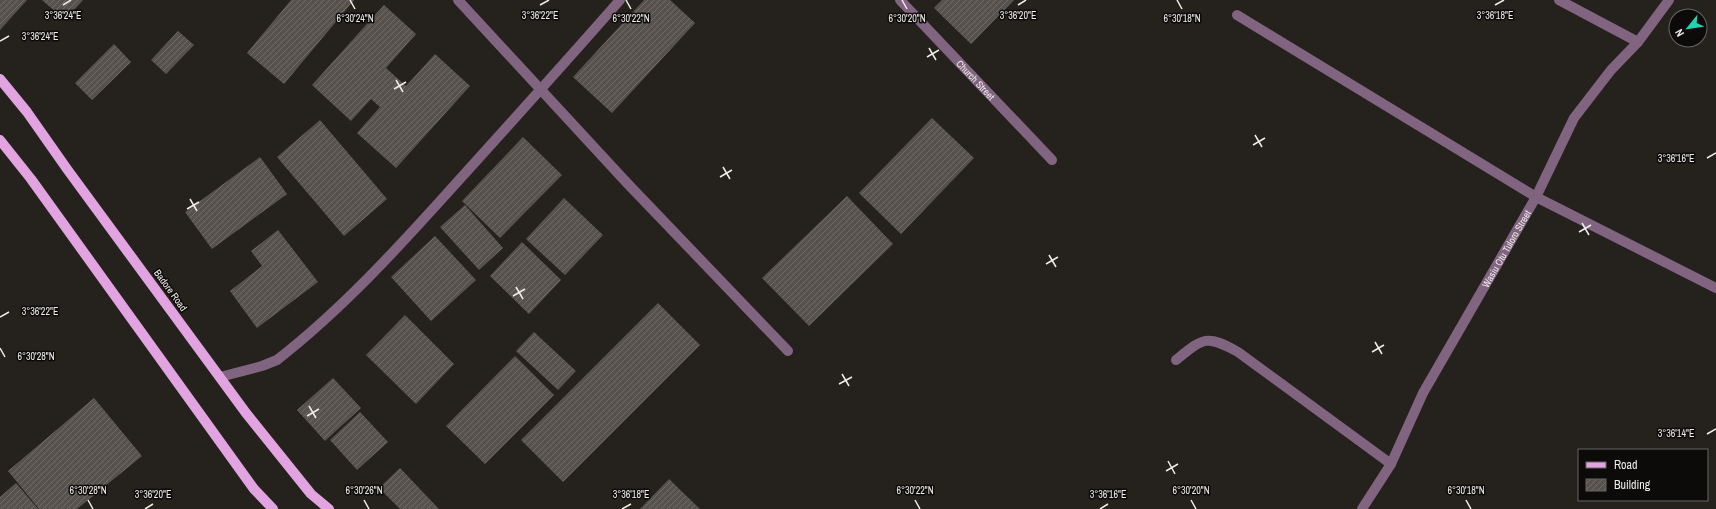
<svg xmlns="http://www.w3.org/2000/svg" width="1716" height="509" font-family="'Archivo Narrow',sans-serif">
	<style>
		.building { fill: url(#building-hatch) }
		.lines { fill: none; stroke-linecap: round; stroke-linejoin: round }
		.minor { stroke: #816480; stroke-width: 10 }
		.major { stroke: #e1a4e1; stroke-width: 10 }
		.ticks { fill: none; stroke: #efedea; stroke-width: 1.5 }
		.labels { text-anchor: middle; stroke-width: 3; stroke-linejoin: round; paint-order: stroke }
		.street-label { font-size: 10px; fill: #efedea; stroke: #0d0b0a }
		.ticks-label { font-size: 10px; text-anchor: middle; fill: #efedea; stroke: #0d0b0a; stroke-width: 3; stroke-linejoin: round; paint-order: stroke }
	</style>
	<defs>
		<pattern id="building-hatch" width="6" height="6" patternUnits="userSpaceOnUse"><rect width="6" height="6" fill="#57524e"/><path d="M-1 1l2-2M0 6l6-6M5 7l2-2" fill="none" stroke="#6f6b68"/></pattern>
	</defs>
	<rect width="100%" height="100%" fill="#25221d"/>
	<path class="building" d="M0,0H27L0,30Z
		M42,0H83L65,20Z
		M291,0H354L284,84L247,53Z
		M644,0H670L695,23L612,113L573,77Z
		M942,0H1014L971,44L934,8Z
		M384,5L416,34L386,68L406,86L435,54L470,86L396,168L357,133L380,107L371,99L351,121L312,85Z
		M178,31L194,45L166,74L151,60Z
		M114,44L131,62L92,100L75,83Z
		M932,118L974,158L901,234L859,193Z
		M320,120L387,199L344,236L277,157Z
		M523,137L562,175L500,238L462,201Z
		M260,157L287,194L212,249L185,212Z
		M847,196L893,244L809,326L762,278Z
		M564,198L603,235L565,275L526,239Z
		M465,205L503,248L479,270L440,227Z
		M278,230L318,282L257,328L230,291L262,266L251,251Z
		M435,236L476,280L431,321L391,277Z
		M522,242L561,280L529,314L490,276Z
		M658,303L700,345L563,482L521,440Z
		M405,315L454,364L416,404L366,355Z
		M534,332L576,371L558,390L516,351Z
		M515,356L554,395L485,464L446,426Z
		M333,378L361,408L325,441L297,410Z
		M94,398L142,456L77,509H39L8,471Z
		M360,412L388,442L357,470L330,440Z
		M400,468L439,509H400L379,488Z
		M669,479L700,509H640Z
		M16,483L38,509H0V497Z"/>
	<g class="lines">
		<g class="minor">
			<path d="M458,0L627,183L788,351"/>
			<path id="s1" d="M900,0L1052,160"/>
			<path d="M1559,0L1638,42"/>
			<path d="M1237,15L1536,197L1716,288"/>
			<path d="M1176,360C1203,338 1206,334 1238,352L1391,464"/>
			<path d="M220,377L262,366L277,360C341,310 396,250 450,190C507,127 564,64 620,0"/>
			<path id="s2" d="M1362,509L1391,464L1423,393L1536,197L1574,118L1611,70L1638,42L1669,0"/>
		</g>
		<path class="major" d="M0,79L27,112L67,169L246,413L311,494L329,509
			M0,140L31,179L254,489L273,509"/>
	</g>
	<path class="ticks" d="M350,0L355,9M626,0L631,9M902,0L907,9M1177,0L1182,9M63,5L71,0M540,5L549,0M1018,5L1026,0M1495,5L1504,0M0,41L9,36M929,48L936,60M927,57L939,50M396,80L403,92M394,89L406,82M1255,135L1262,147M1253,145L1265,138M1707,158L1716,153M723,167L730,179M720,177L732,170M190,199L197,211M187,209L199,202M1582,223L1589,235M1579,232L1591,225M1049,255L1056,267M1046,264L1058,257M516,287L523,299M513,296L525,289M0,317L9,312M1375,342L1382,354M0,348L5,357M1372,352L1384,345M842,374L849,386M839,384L852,377M309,406L316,418M307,416L319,409M1707,434L1716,429M1168,461L1175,474M1166,471L1178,464M88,500L93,509M364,500L369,509M915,500L920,509M1191,500L1196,509M1466,500L1471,509M145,509L153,504M622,509L631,504M1100,509L1108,504"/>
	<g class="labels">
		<g class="street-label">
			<text dy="4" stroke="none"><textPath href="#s1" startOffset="110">Church Street</textPath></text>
			<text dy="4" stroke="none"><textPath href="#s2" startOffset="298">Wasiu Otu Tuloro Street</textPath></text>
			<text transform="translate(171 290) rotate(54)" y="4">Badore Road</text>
		</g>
	</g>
	<g class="ticks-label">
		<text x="540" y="19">3°36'22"E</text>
		<text x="1018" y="19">3°36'20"E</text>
		<text x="1495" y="19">3°36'18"E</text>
		<text x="63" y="19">3°36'24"E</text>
		<text x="355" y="22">6°30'24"N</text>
		<text x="631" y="22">6°30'22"N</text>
		<text x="907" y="22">6°30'20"N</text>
		<text x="1182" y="22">6°30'18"N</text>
		<text x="40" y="40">3°36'24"E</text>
		<text x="1676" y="162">3°36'16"E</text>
		<text x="40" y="315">3°36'22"E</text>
		<text x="36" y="360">6°30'28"N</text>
		<text x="1676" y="437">3°36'14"E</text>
		<text x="88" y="494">6°30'28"N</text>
		<text x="364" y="494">6°30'26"N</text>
		<text x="915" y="494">6°30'22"N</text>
		<text x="1191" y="494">6°30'20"N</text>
		<text x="1466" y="494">6°30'18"N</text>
		<text x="153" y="498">3°36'20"E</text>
		<text x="631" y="498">3°36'18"E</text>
		<text x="1108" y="498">3°36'16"E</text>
	</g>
	<rect x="1578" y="449" width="130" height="52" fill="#0d0b0a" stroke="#676564"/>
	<rect x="1586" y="462" width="20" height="6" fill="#e1a4e1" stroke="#676564"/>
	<text x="1614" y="469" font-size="12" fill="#efedea">Road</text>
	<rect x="1586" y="479" width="20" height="12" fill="url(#building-hatch)" stroke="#676564"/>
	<text x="1614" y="489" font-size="12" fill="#efedea">Building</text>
	<g transform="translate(1688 28) rotate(240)"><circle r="19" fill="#0d0b0a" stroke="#676564"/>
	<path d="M0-3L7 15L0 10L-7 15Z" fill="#1ed5b1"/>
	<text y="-6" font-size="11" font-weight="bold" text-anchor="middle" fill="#efedea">N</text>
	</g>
</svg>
